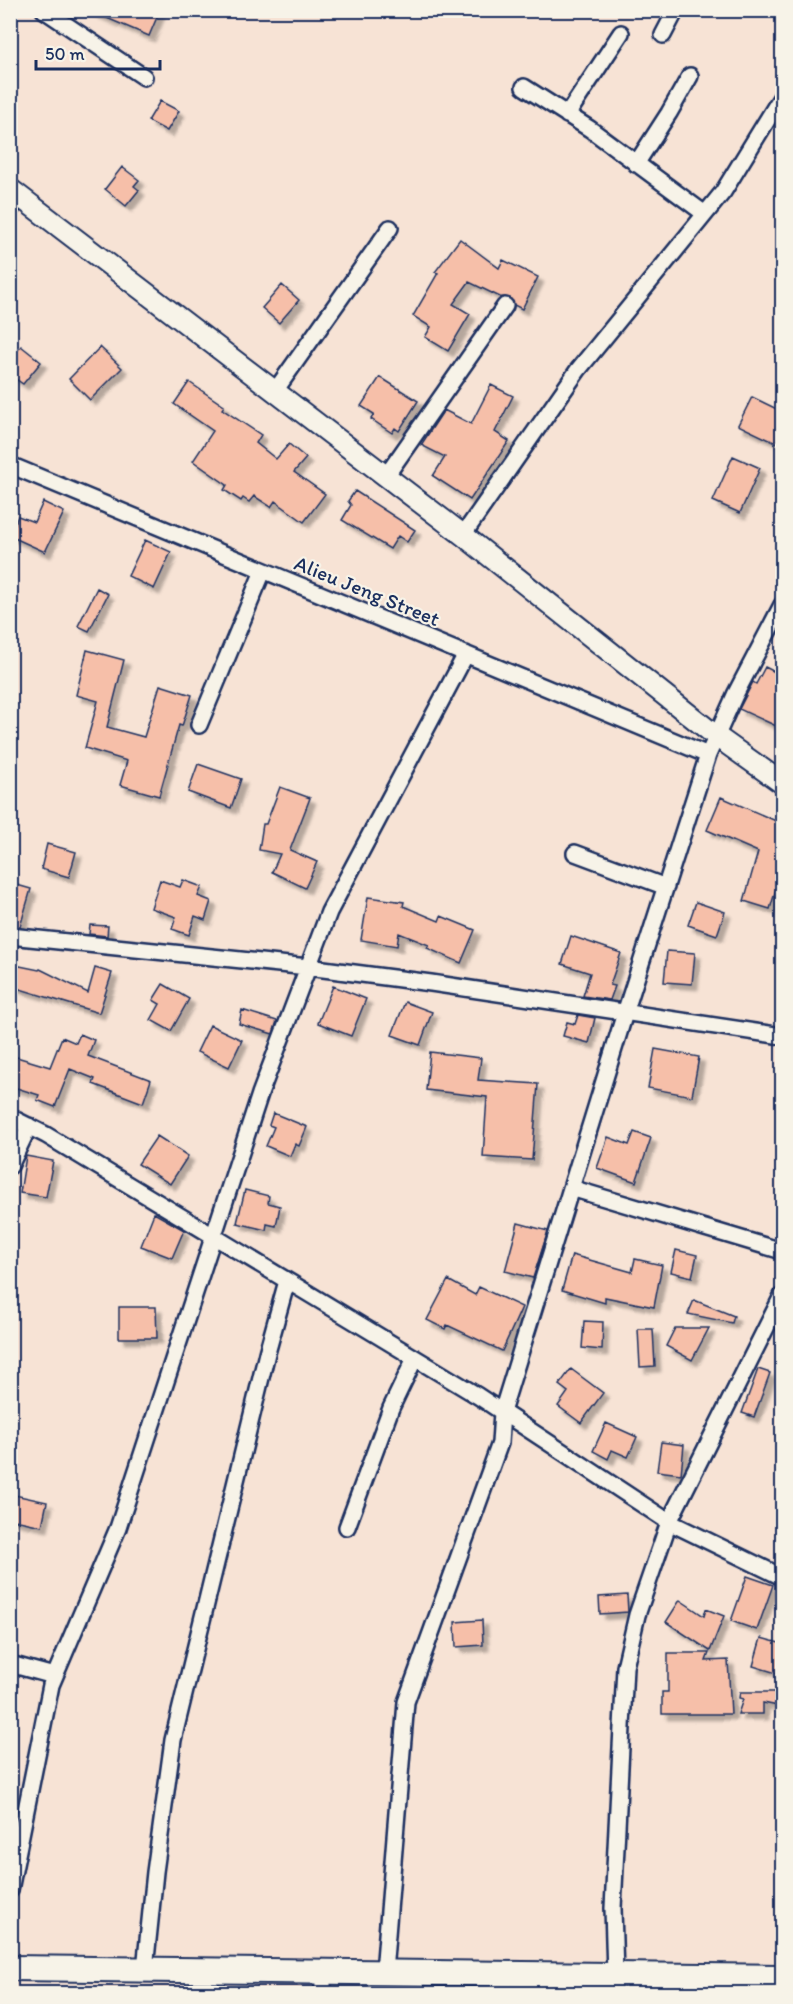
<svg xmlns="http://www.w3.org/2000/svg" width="793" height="2004" font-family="Itim,sans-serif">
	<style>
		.building { fill: #f6bfa9; stroke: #1b2f5e; stroke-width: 1.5; filter: url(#shadow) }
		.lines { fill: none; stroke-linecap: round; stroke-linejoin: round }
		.minor-casing { stroke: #1b2f5e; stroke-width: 20 }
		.tertiary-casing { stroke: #1b2f5e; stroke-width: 24 }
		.primary-casing { stroke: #1b2f5e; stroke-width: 28 }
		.minor { stroke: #f7f3e8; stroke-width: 15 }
		.tertiary { stroke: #f7f3e8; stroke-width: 20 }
		.primary { stroke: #f7f3e8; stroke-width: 24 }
		.labels { text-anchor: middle; stroke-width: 4.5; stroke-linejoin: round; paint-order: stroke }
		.street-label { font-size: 21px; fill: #1b2f5e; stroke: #f7f3e8 }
	</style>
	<defs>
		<filter id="shadow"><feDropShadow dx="5.5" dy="5.5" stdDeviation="1.5" flood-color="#0004"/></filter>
	</defs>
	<rect width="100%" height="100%" fill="#f7e3d5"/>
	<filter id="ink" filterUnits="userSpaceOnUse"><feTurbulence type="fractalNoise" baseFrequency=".0167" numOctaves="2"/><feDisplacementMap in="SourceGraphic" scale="12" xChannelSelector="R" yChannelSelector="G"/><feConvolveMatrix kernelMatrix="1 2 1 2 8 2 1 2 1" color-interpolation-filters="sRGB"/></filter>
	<g filter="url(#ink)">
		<path class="building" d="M88,10H160L149,36Z
			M160,101L179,111L167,131L148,121Z
			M122,167L139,180L134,186L139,190L126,206L105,189Z
			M460,239L499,268L503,260L538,277L522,309L514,305L510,298L500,297L469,282L453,304L470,314L448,351L425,337L431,327L413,316L438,273L435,272Z
			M282,285L299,300L279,323L262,308Z
			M21,346L41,362L23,384L10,375V359Z
			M100,347L122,368L90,400L69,379Z
			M380,377L418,401L399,431L395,428L392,433L371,419L374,414L361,406Z
			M189,382L224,406L222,409L261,435L256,443L276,459L289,444L306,458L294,472L325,494L304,522L275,501L271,507L254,496L249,502L243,498L241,501L224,490L227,485L193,461L213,431L174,404Z
			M491,385L513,396L495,432L509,441L470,500L433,476L445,457L421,445L444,410L471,424Z
			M752,397L783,412V429L776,443L738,425Z
			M733,456L760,468L740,513L713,501Z
			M355,491L415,530L407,542L398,536L390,549L342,520L351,505L348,501Z
			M43,502L64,512L45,552L10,536L18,516L34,522Z
			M145,540L171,552L154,589L128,576Z
			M97,588L108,594L89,631L78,626Z
			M87,650L124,660L107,727L144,737L160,685L192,695L182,726L179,725L159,796L120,785L127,761L85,748L98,701L76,695Z
			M765,667L783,676V729L739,709L753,682L756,684Z
			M198,764L241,779L231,808L188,792Z
			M280,787L310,798L290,850L317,862L305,888L272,872L280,854L259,850L263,824H266Z
			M721,797L783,824V866L770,909L744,901L758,852L707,830Z
			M47,844L76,852L69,877L41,869Z
			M160,880L180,887L183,880L202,887L198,896L211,901L205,920L195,916L189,935L172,929L176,917L151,908Z
			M10,883L31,889L20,927L10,926Z
			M368,897L404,902L403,906L439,921L441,916L475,930L461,963L427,948L429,945L399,933L397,946L361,940Z
			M696,902L725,912L717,935L688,925Z
			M90,925L108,926L107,936L89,934Z
			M571,936L621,953L610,985L615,986L610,1000L583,996L590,973L562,964Z
			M667,951L695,953L692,984L664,982Z
			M10,964L39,970L40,969L88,993L95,968L112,973L99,1013L10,986Z
			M163,984L189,999L171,1031L151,1020L160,1004L153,1000Z
			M333,986L366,999L351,1036L318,1023Z
			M405,1002L432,1012L420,1045L392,1035Z
			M242,1010L277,1021L273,1034L239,1024Z
			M578,1015L595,1018L589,1043L563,1036L567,1022L575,1024Z
			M210,1025L242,1040L229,1067L197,1052Z
			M80,1034L94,1040L88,1056L151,1080L143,1103L93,1084L95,1079L70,1069L55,1107L37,1100L39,1095L10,1086V1055L50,1067L62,1037L76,1043Z
			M655,1049L699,1057L692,1096L648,1088Z
			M430,1052L481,1058L478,1080L538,1084L532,1160L483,1157L487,1097L426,1090Z
			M273,1113L307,1127L299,1146L295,1144L290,1156L266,1146L274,1127L269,1125Z
			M634,1132L651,1138L636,1182L597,1168L608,1137L629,1145Z
			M157,1136L188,1156L170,1184L138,1164Z
			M26,1156L53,1161L46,1197L20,1193Z
			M245,1190L269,1196L268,1203L280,1206L276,1226L267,1224L266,1230L237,1223Z
			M154,1213L184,1230L172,1258L141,1246Z
			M518,1223L548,1231L533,1278L505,1271Z
			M676,1250L697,1255L692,1277L671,1272Z
			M572,1255L632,1272L635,1259L662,1265L654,1307L605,1297V1303L562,1290Z
			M448,1280L475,1295L479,1287L522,1307L502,1351L447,1325L445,1329L427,1320Z
			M694,1300L734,1316L732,1323L688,1314Z
			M119,1307H156L157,1338H119Z
			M584,1321L603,1322L602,1350L582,1348Z
			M675,1328H709L692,1360L666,1346Z
			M638,1329H653L655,1366L640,1367Z
			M571,1369L603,1393L581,1423L558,1406L568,1392L559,1385Z
			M758,1369L770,1373L754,1417L742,1413Z
			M606,1423L637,1437L628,1457L612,1450L608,1459L593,1451Z
			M661,1442L684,1445L681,1474L657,1471Z
			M10,1494L47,1502L42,1526L10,1519Z
			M747,1576L773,1585L757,1630L731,1621Z
			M627,1595L628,1612L600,1614L599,1597Z
			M680,1600L704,1616L706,1609L724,1616L710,1651L666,1622Z
			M482,1620L483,1645L456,1647L455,1622Z
			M761,1638L783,1644V1675L753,1666Z
			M668,1653H709L706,1661L728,1660L731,1714H662V1692H668Z
			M740,1692H783V1707L763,1703V1714H738L743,1699L739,1698Z"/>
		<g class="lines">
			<defs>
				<path id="minor" d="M44,10L144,77
					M663,35L676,10
					M524,87L590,129L705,214
					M567,115L621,33
					M636,164L669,113L690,76
					M10,210L19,196
					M275,391L390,228
					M10,465L708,755
					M386,476L505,306
					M463,535L578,370L723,192L782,96
					M199,725L263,571
					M575,853L666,887
					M10,936L308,967L431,983L782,1036
					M10,1117L46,1135L478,1396L669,1522L782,1577
					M10,1166L29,1126
					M571,1188L782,1251
					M347,1527L391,1408L415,1358
					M10,1664L54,1676
					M10,1890L51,1685L118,1528L260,1094L329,912L466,654
					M145,1969L155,1872L173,1740L267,1353L287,1281
					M323,1971V1994
					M384,1972L406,1702L500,1443L502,1412L625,1013L708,755L735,695L782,605
					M615,1974L613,1908L625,1667L637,1615L669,1522L782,1296"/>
				<path id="tertiary" d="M10,189L463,535L716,736L782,783"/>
				<path id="primary" d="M10,1968L782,1977"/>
			</defs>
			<use href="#minor" class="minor-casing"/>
			<use href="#tertiary" class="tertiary-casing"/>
			<use href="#primary" class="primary-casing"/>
			<use href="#minor" class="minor"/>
			<use href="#tertiary" class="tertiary"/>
			<use href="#primary" class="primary"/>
		</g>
	</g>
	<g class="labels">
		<g class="street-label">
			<text transform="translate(367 591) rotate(22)" y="7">Alieu Jeng Street</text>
		</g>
	</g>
	<rect width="793" height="2004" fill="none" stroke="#f7f3e8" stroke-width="36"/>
	<rect x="18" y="18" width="757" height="1968" fill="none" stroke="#1b2f5e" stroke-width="2" filter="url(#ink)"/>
	<path d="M36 60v9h124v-9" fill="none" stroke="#1b2f5e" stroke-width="3"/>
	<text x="45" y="60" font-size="18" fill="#1b2f5e" stroke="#f7f3e8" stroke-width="4.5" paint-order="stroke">50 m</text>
</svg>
